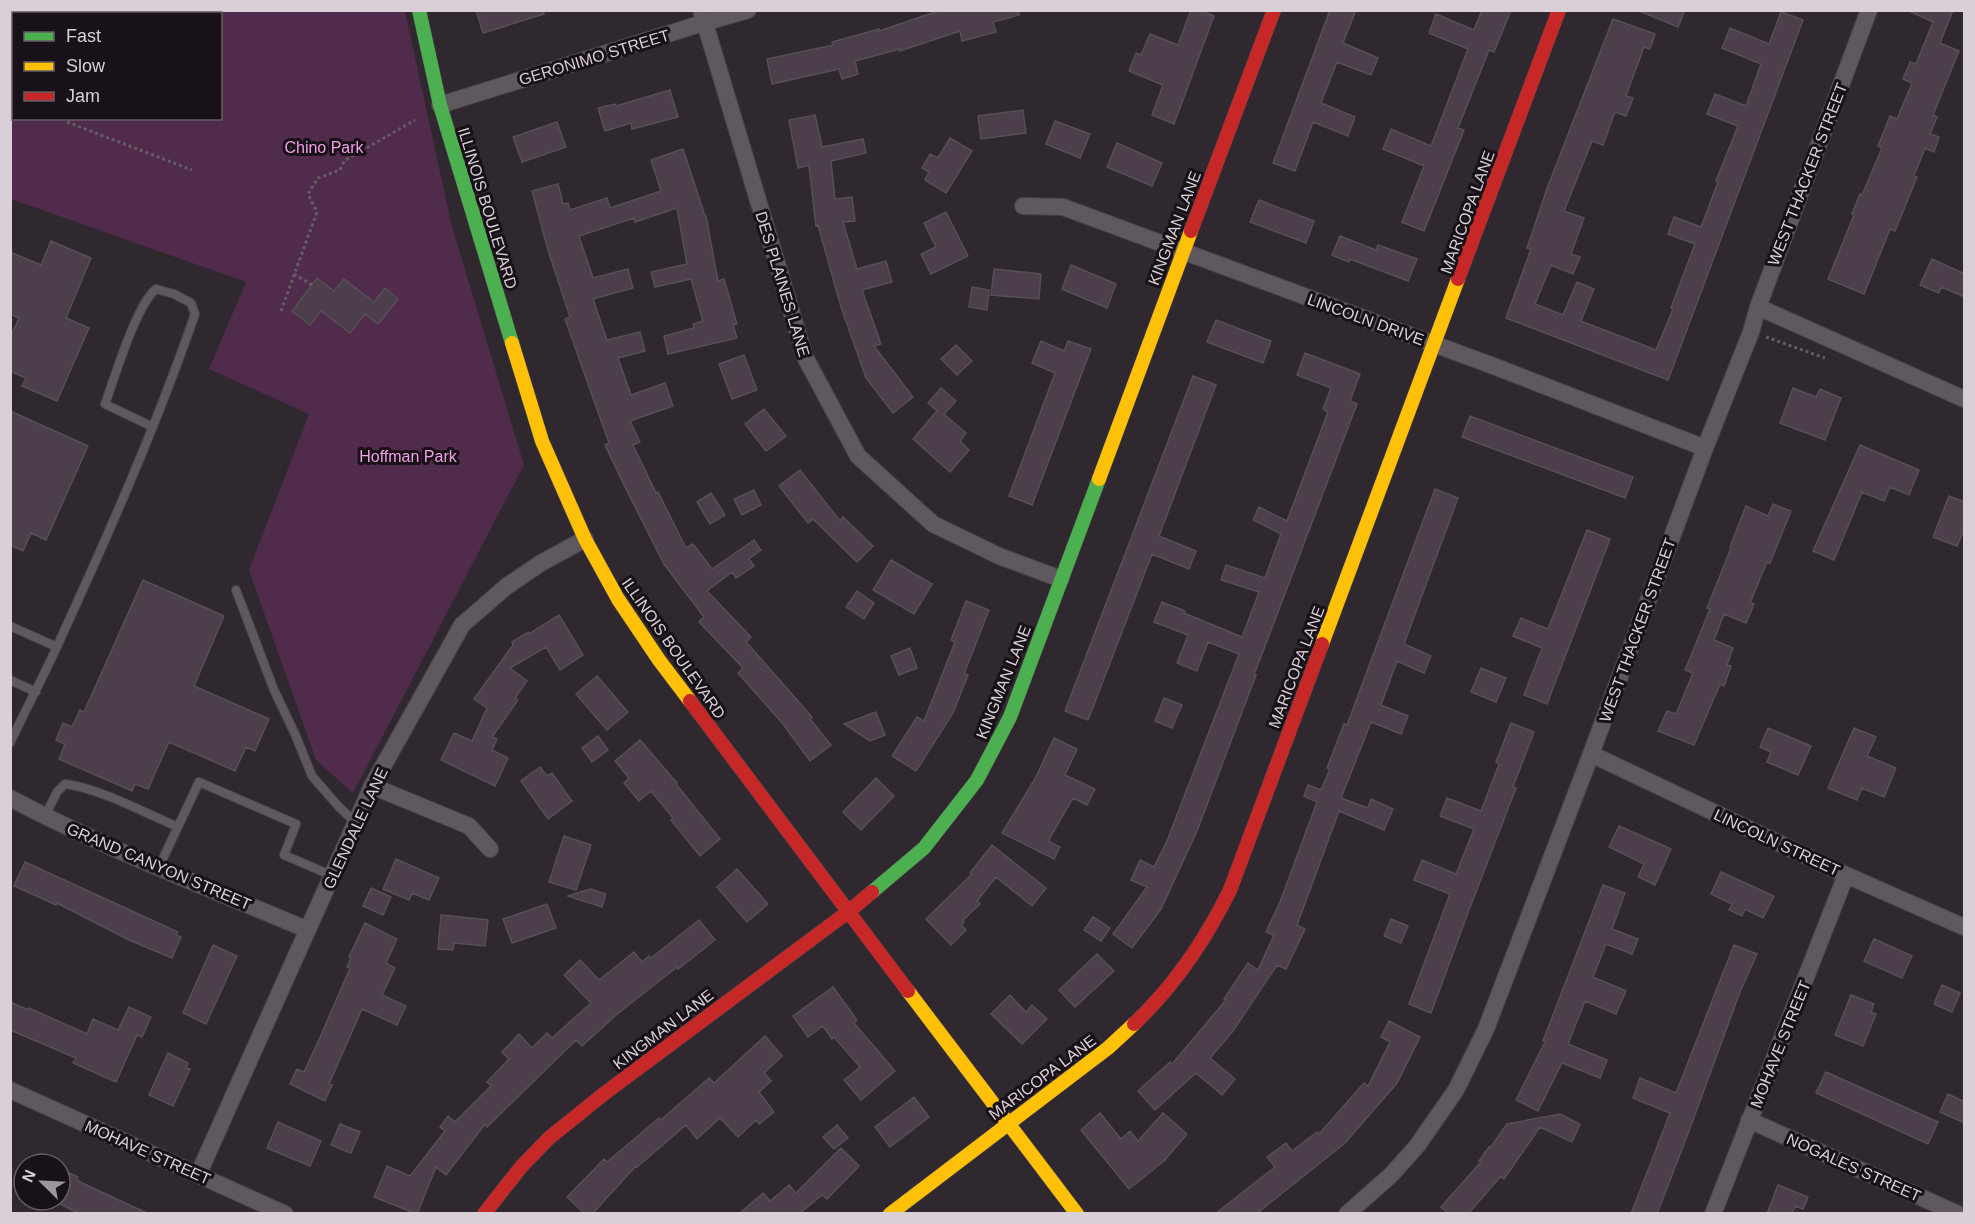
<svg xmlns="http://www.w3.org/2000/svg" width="1975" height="1224" font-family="Arial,sans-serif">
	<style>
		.green { fill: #502b4c; fill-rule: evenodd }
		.building { fill: #4c3f4b; stroke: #564f55; stroke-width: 1.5 }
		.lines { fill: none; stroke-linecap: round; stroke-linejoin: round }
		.lane-casing { stroke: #4a434a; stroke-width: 10 }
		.street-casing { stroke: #4a434a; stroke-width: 18 }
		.fast-casing { stroke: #4a434a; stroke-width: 15 }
		.slow-casing { stroke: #4a434a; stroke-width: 15 }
		.jam-casing { stroke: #4a434a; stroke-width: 15 }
		.path { stroke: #635e62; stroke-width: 3; stroke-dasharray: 3 3; stroke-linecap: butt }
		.lane { stroke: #5f585e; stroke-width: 8 }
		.street { stroke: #5f585e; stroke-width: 16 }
		.fast { stroke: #4caf50; stroke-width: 14 }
		.slow { stroke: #ffc107; stroke-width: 14 }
		.jam { stroke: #c62828; stroke-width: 14 }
		.labels { text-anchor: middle; stroke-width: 6; stroke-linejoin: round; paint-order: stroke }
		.street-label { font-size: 16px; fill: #d9cfd7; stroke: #181117 }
		.park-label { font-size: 16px; fill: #f49fe9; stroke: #181117 }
	</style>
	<rect width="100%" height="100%" fill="#30282f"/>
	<path class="green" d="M11,11H405L451,223L524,465L353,793L316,760L249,570L309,414L209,369L246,282L11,199ZM14,14H220V118H14Z"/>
	<path class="building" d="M476,10H543L544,14L483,33Z
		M941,10H1019V15L993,22L996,32L962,41L960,31L900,51V49L855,61L858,74L842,79L839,69L772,84L767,59L833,45L832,42L879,29V31Z
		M1191,10H1199L1214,16L1174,124L1152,115L1163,85L1129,71L1136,53L1141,55L1150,34L1178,45Z
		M1330,10H1356L1343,43L1378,58L1371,75L1337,62L1321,103L1355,117L1348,136L1313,122L1295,171L1273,163Z
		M1482,10H1511L1494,52L1489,50L1458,128L1464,130L1424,231L1402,222L1424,166L1383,149L1391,129L1431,146L1468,49L1429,33L1436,14L1474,30Z
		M1637,10H1685L1678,27Z
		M1907,10H1953L1940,43L1959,51L1933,115L1937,117L1930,134L1939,137L1934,152L1925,148L1914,176L1917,177L1895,231L1890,229L1864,294L1828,279L1854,215L1852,214L1860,194L1862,195L1882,148L1878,146L1890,116L1897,119L1912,83L1903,79L1910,62L1916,64L1933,22Z
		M1781,12L1803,20L1668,380L1506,318L1531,249L1527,248L1548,186L1613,19L1655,34L1650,49L1644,47L1626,96L1633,98L1626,116L1615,112L1603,145L1592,141L1564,211L1584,218L1571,254L1580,257L1573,274L1551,265L1535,304L1563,315L1577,282L1594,289L1581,321L1656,350L1673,309L1671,308L1695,244L1668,234L1674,217L1701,227L1718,182L1716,181L1738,126L1707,114L1715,94L1746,106L1761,64L1722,48L1730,28L1769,44Z
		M670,90L678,117L632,129L631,123L605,131L598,108L615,104L616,106Z
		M1023,110L1026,133L981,139L978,116Z
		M815,115L822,147L863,139L866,153L831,161L835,199L852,197L855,221L843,222L857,269L886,261L892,282L862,290L881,344L874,346L913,397L893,413L866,378L841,307L818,225L816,226L809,165L798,168L789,120Z
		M1055,121L1090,134L1080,158L1046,144Z
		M557,122L566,147L522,162L513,137Z
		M950,138L972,151L946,193L925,180L929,172L922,168L930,154L938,158Z
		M1117,143L1162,163L1152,186L1107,167Z
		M683,149L705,216H706L718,281L724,279L737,324L733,325L737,338L668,354L664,336L694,328L693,324L703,321L691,279L655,287L651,272L687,264L677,208L635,222L634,218L579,236L593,278L628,269L633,288L593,299L607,340L640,332L645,351L618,358L631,395L665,383L673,406L630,421L640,442L633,445L656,493L658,492L686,548L693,544L712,569L754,540L761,550L749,559L754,566L736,578L732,572L707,591L751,637L746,642L812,717L810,719L831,745L810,761L783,724L738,673L743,668L699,622L704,617L664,564L625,487L605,445L609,443L565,319L570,317L548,250L532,191L558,184L563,204L568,203L570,210L607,198L610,208L661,191L651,160Z
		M1259,200L1314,221L1306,243L1250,222Z
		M946,212L968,256L931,274L921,254L936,247L924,223Z
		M1340,236L1376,250L1378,245L1417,259L1408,281L1350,259L1349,262L1332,255Z
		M51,241L91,258L66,318L89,328L57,401L22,386L26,378L10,371V338L19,318L10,314V252L41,265Z
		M1932,259L1965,274V297L1941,287L1939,293L1920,285Z
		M1071,265L1116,284L1107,308L1062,289Z
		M994,269L1041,274L1039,299L991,295Z
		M317,278L334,291L344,279L374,302L385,288L398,299L378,324L365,314L350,333L321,311L310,325L292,311Z
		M972,287L989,290L987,310L969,307Z
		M1216,320L1271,341L1263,363L1207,342Z
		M1041,341L1064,351L1068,341L1091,349L1032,505L1009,496L1055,373L1032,363Z
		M956,345L972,361L957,375L941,359Z
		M1305,353L1360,374L1350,401L1357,404L1254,675H1256L1197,831L1161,909L1132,948L1113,934L1147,887L1131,880L1140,860L1154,867L1167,841L1239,654L1208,642L1197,671L1177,663L1188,635L1154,622L1162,602L1185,611L1184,613L1242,637L1259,592L1221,580L1226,565L1265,578L1281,534L1253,520L1259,507L1287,521L1328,412L1323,409L1331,388L1297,375Z
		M744,355L757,390L732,399L719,364Z
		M1193,376L1216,385L1159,536L1196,551L1189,569L1152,554L1088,720L1065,711Z
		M941,388L956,401L944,414L966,433L960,441L969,450L950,472L913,439L937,411L928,403Z
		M1793,388L1816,397L1820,389L1841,398L1825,440L1780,423Z
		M764,409L786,436L766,451L745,424Z
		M10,411L88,446L46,540L31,533L23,551L10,545Z
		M1470,416L1633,477L1625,498L1462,437Z
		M1860,445L1919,470L1909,495L1890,487L1884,501L1862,492L1834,560L1813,551Z
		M800,470L840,521L843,517L873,546L857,562L813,519L808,523L779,486Z
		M1435,489L1458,498L1404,644L1431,656L1424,673L1397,661L1381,705L1408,716L1401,734L1371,722L1341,798L1368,808L1371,799L1393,809L1384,830L1339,811L1297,925L1305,929L1286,969L1277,965L1233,1031L1210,1058L1235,1079L1222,1095L1196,1073L1155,1110L1138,1091L1170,1062L1172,1064L1226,1000L1224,999L1248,963L1258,970L1274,935L1266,932L1280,902L1317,802L1304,796L1308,785L1321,790L1330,769L1327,768L1344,724L1347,725Z
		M754,490L761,505L742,515L734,499Z
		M711,493L725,515L710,524L697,502Z
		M1949,496L1965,502V527L1957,546L1933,537Z
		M1773,504L1791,511L1770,563L1767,562L1750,603L1754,604L1746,623L1724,614L1714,640L1733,648L1727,665L1731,666L1724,686L1720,684L1694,745L1658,731L1667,711L1676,714L1693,673L1685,670L1710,609L1707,608L1731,548L1730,547L1746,506L1768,516Z
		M1587,530L1610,539L1547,704L1524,695L1542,648L1513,636L1521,618L1548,629Z
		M891,560L932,584L914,614L873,590Z
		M143,580L224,616L194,686L269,719L255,751L246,747L235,771L169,742L148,789L135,784L132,791L59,759L65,744L56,740L63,723L72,727L80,710L84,712Z
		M857,591L874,603L864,619L846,607Z
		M966,601L989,610L964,674L968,675L953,713L916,771L892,756L917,717L924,721L955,642L951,640Z
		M559,615L583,655L560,670L546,647L510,668L527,681L515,698L518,700L492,737L497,739L492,750L508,758L495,786L441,760L454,733L472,741L487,708L474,699L513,645L512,642L528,632L529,634Z
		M910,648L917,668L899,675L891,656Z
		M1481,668L1506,678L1496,702L1471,692Z
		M597,676L628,712L607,730L576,694Z
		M1164,698L1182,705L1172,728L1155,721Z
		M876,712L885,735L870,741L844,724Z
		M1511,723L1534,732L1513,787L1516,788L1469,910L1431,1013L1409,1004L1450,894L1414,880L1422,860L1456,874L1474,829L1440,816L1447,798L1481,811L1499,764L1496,762Z
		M1768,728L1811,746L1798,775L1767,762L1771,752L1760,747Z
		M1854,728L1876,737L1867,756L1896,768L1884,797L1862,788L1857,800L1828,788Z
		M598,736L608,750L592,762L582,748Z
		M1054,738L1077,749L1065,775L1095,789L1087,805L1073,798L1048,841L1060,847L1054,859L1002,833L1036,777Z
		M640,740L677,783L676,784L720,839L700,856L671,820L673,818L651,791L639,801L624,783L629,778L615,761Z
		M540,767L547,776L552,773L572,801L548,819L521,781Z
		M876,778L894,796L861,830L843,812Z
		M1619,826L1671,849L1655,885L1638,877L1644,864L1609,847Z
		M564,836L591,845L576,890L549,882Z
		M992,845L1046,888L1032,906L996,877L977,901L980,904L963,920L964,922L961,925L966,930L951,945L926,919L972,874L970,873Z
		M396,859L439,878L429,900L412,893L409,900L383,889Z
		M25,862L178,932L176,935L181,937L172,958L129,940L57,903L56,905L14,886Z
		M737,869L768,904L747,922L717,887Z
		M1721,872L1774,896L1763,918L1745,909L1742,916L1729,910L1732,904L1711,894Z
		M1603,885L1625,893L1612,929L1638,939L1632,954L1606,944L1593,977L1626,991L1616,1014L1585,1001L1568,1044L1607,1060L1600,1078L1562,1063L1538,1111L1516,1100L1545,1042L1543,1041Z
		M371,888L391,897L383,915L363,906Z
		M590,889L606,894L602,907L568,896Z
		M547,904L556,928L512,943L503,919Z
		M441,915L488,920L485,946L454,943L453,950L438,949Z
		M1093,917L1110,928L1101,941L1084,930Z
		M1391,919L1408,926L1401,943L1384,936Z
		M699,920L715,940L678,969L677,967L616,1015L582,1046L576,1040L487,1127L485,1124L446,1175L436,1167L417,1214L374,1197L387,1166L410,1176L445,1131L440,1127L448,1116L455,1122L491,1086L487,1082L509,1059L502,1052L519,1034L532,1048L547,1033L552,1038L591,1003L564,975L580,960L599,980L634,952L642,962L649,956L651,958Z
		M365,923L397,939L386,963L395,968L382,995L406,1006L397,1025L362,1009L329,1084L332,1085L325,1101L290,1084L297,1069L304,1072L322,1033L350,968L347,967L351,958L349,957Z
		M1874,939L1912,956L1902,978L1864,961Z
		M213,945L237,956L206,1024L183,1013Z
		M1734,945L1757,954L1740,992L1689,1131L1657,1214H1631L1670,1113L1633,1098L1640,1078L1676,1093Z
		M1097,954L1114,971L1075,1007L1059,990Z
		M1942,985L1960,993L1952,1012L1934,1004Z
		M833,987L857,1020L854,1023L895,1071L861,1100L844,1080L860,1067L834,1037L832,1039L823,1026L808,1037L793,1016Z
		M1010,995L1026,1012L1032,1005L1047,1019L1022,1044L991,1014Z
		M1851,995L1874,1004L1871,1012L1876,1014L1863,1046L1835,1035Z
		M10,1002L28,1010L29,1008L87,1034L93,1019L118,1030L129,1007L151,1017L142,1037L137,1035L116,1082L73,1063L76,1058L10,1030Z
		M1389,1021L1420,1037L1397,1083L1345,1143L1256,1214H1215L1275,1167L1267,1157L1286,1143L1292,1151L1317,1132L1319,1134L1364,1083L1368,1086L1390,1042L1381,1037Z
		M765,1036L782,1056L764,1073L771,1081L759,1092L774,1112L759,1124L756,1120L738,1137L720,1118L697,1139L686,1125L637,1167L636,1166L592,1214H585L567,1197L604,1159L607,1162L659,1118L661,1120L709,1078L714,1083Z
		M168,1053L188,1063L186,1068L190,1069L173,1106L149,1095Z
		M1826,1072L1938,1122L1928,1144L1816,1093Z
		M1948,1094L1965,1102V1123L1940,1112Z
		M914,1097L929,1117L890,1147L875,1127Z
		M1100,1113L1121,1139L1130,1131L1138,1141L1163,1113L1187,1134L1164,1161L1129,1189L1081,1130Z
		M1560,1114L1580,1124L1572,1142L1540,1127L1504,1179L1501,1176L1468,1214H1449L1441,1207L1481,1162L1479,1161L1489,1147L1490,1148L1507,1124Z
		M278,1122L321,1141L310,1166L267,1148Z
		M340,1124L360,1132L351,1153L331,1145Z
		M837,1125L848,1138L834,1149L823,1137Z
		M841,1148L859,1166L827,1199L822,1195L799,1214H739L763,1193L770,1201L789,1185L796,1193Z
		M60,1169L78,1177L77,1180L82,1183L149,1214H80L60,1204Z
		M1778,1185L1808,1197L1803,1209L1795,1206L1792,1214H1767Z"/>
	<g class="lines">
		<defs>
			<path id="lane" d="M236,590L274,690L295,734L312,776L339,807L355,822
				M10,626L57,647
				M10,680L36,692
				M10,743C24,713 40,683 54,653C105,542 155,430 195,314L191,303L174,294L156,289C136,305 115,377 105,404L153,427
				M45,816L57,792L65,784C99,788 145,813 178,827
				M159,867L199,782L296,824L284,855L333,876"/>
			<path id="street" d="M701,10L805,357L858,456L933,524L999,556L1061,579
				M440,105L703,23L748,10
				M1023,206L1063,207L1496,367L1705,448
				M1758,307L1964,399
				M1591,754L1846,875L1964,927
				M372,786L469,826L490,849
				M10,798C106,849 209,888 308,930
				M10,1090L285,1214
				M1749,1120L1958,1214
				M198,1175L372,786L462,625L507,586L541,563L585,539
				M1347,1214L1391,1175L1417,1146L1456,1090L1486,1029L1591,754L1705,448L1751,332L1758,307L1869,10
				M1713,1214L1846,875"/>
			<path id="fast" d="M419,10L440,105L512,343
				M872,892L924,848L977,780L1010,717L1099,479"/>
			<path id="slow" d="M512,343L542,441L585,539L618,599L659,660L690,701
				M1099,479L1191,231
				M1322,644L1458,279
				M908,991L1077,1214
				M890,1214L1108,1048L1134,1024"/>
			<path id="jam" d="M1191,231L1274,10
				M1458,279L1559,10
				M690,701L908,991
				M1134,1024C1175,985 1205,941 1230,890L1322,644
				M484,1214L521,1167L549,1138L605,1093L848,912L872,892"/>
		</defs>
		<use href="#lane" class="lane-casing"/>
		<use href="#street" class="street-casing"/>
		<use href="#fast" class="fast-casing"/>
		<use href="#slow" class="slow-casing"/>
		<use href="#jam" class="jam-casing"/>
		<path class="path" d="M67,122L192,170
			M294,274L312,285
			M281,311L317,212L308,194L318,178L340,170L344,161L415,120
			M1766,337L1825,358"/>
		<use href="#lane" class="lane"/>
		<use href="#street" class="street"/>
		<use href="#fast" class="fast"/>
		<use href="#slow" class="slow"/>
		<use href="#jam" class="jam"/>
	</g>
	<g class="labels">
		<g class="street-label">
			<text transform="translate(594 57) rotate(-17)" y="6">GERONIMO STREET</text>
			<text transform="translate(1807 174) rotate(-69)" y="6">WEST THACKER STREET</text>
			<text transform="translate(488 208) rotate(73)" y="6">ILLINOIS BOULEVARD</text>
			<text transform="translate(1467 212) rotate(-70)" y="6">MARICOPA LANE</text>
			<text transform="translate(1174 228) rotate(-69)" y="6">KINGMAN LANE</text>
			<text transform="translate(783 284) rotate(73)" y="6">DES PLAINES LANE</text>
			<text transform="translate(1366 319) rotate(20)" y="6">LINCOLN DRIVE</text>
			<text transform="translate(1637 630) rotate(-70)" y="6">WEST THACKER STREET</text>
			<text transform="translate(674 648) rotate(55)" y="6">ILLINOIS BOULEVARD</text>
			<text transform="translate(1296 667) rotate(-69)" y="6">MARICOPA LANE</text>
			<text transform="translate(1003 682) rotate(-68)" y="6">KINGMAN LANE</text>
			<text transform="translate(355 828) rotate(-65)" y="6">GLENDALE LANE</text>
			<text transform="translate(1777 842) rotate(25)" y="6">LINCOLN STREET</text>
			<text transform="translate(159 866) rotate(23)" y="6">GRAND CANYON STREET</text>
			<text transform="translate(663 1029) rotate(-37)" y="6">KINGMAN LANE</text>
			<text transform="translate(1780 1044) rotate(-68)" y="6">MOHAVE STREET</text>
			<text transform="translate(1042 1077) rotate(-37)" y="6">MARICOPA LANE</text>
			<text transform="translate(148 1152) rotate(24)" y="6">MOHAVE STREET</text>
			<text transform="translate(1854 1167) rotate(24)" y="6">NOGALES STREET</text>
		</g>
		<g class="park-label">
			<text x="324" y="153">Chino Park</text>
			<text x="408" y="462">Hoffman Park</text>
		</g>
	</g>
	<rect width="1975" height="1224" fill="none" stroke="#d9cfd7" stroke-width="24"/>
	<rect x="12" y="12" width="210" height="108" fill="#181117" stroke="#655d64" stroke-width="1.5"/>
	<rect x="24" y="32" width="30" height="9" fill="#4caf50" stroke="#655d64" stroke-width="1.5"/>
	<text x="66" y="42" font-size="18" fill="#d9cfd7">Fast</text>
	<rect x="24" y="62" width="30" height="9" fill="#ffc107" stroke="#655d64" stroke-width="1.5"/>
	<text x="66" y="72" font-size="18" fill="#d9cfd7">Slow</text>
	<rect x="24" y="92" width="30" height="9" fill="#c62828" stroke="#655d64" stroke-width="1.5"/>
	<text x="66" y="102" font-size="18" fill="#d9cfd7">Jam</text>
	<g transform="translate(42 1182) rotate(294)"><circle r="28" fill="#181117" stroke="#655d64" stroke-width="1.5"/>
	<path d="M0-4.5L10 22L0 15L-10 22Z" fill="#9e959c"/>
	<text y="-9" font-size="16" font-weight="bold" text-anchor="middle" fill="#d9cfd7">N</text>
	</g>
</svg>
